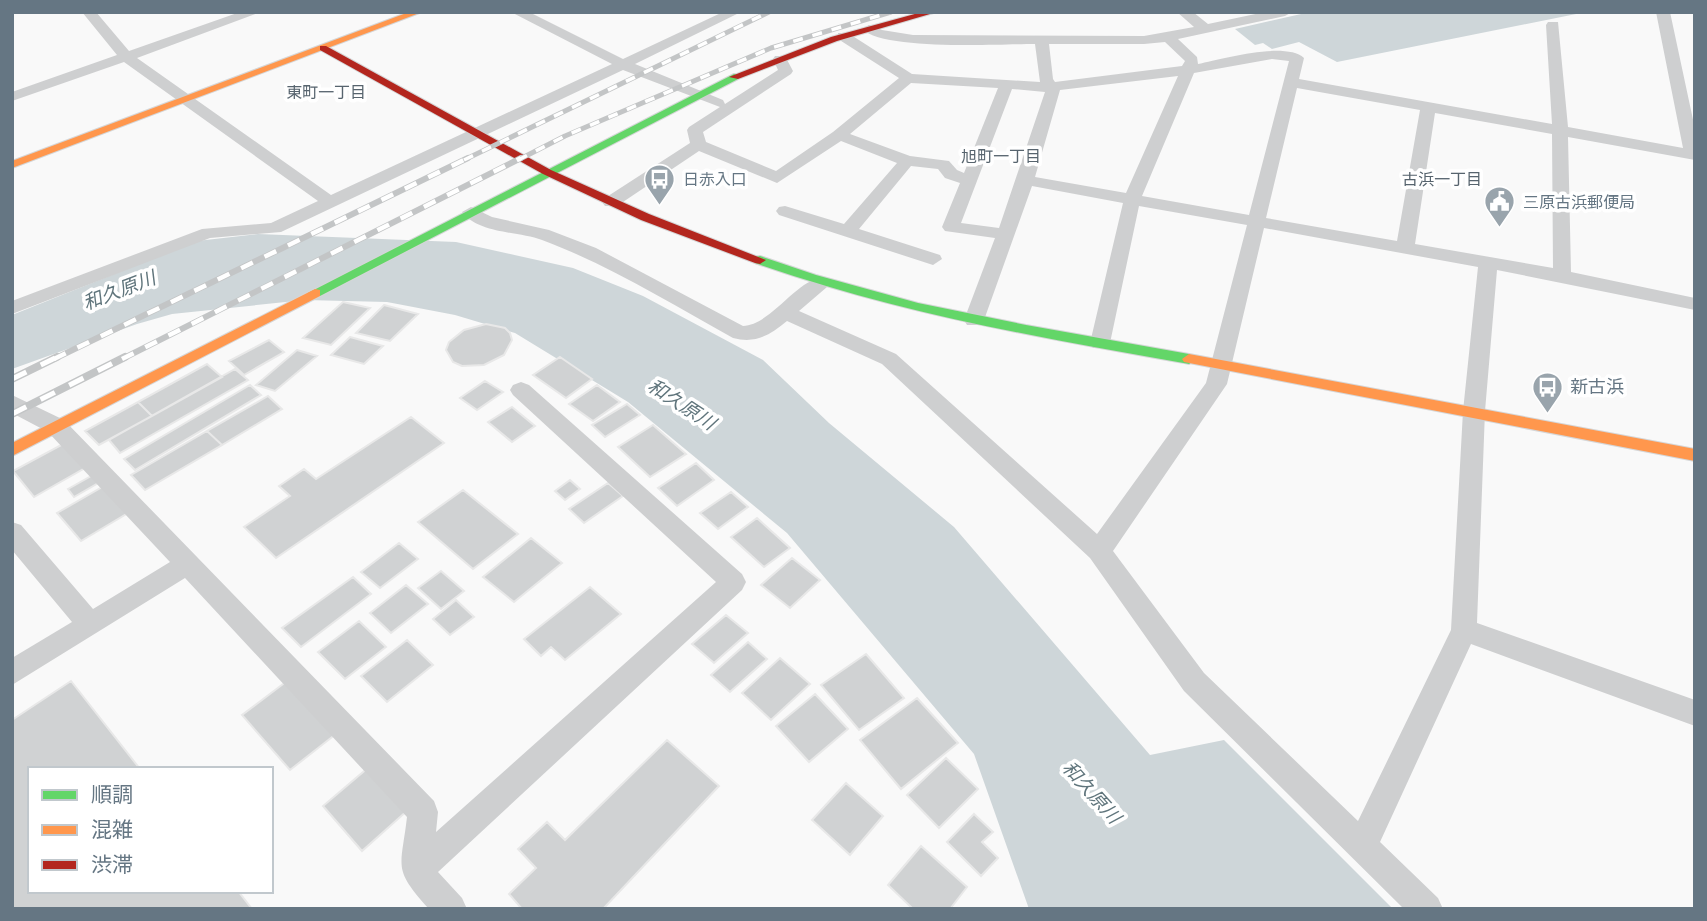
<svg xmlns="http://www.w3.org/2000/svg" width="1707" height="921" font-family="Mulish,'Noto Sans JP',sans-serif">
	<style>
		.water { fill: #ced6d9 }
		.building { fill: #d0d2d3; stroke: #e8e8e8; stroke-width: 2 }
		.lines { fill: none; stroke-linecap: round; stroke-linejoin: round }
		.fast-casing { stroke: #d5d6d7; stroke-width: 2 }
		.slow-casing { stroke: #d5d6d7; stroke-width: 2 }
		.jam-casing { stroke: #d5d6d7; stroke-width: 2 }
		.street { fill: #cecfd0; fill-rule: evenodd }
		.fast { fill: #63d668; fill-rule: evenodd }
		.slow { fill: #ff974d; fill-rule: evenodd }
		.jam { fill: #b3261e; fill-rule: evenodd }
		.rail-far2-casing { stroke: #c3c5c6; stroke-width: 5 }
		.rail-far1-casing { stroke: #c3c5c6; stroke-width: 6 }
		.rail-casing { stroke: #c3c5c6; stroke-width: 8 }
		.rail-far2 { stroke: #fff; stroke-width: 3.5; stroke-dasharray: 10; stroke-linecap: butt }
		.rail-far1 { stroke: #fff; stroke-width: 4.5; stroke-dasharray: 13; stroke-linecap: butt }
		.rail { stroke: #fff; stroke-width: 5; stroke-dasharray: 16; stroke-linecap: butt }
		.labels { text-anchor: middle; stroke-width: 7; stroke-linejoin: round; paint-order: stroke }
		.far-neighbourhood-label { font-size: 16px; fill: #57646e; stroke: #fff }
		.far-poi-label { font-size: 16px; fill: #657683; stroke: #fff; text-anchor: start }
		.poi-label { font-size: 18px; fill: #657683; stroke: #fff; text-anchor: start }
		.water-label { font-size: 19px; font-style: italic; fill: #60757c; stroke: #fff }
	</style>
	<rect width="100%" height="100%" fill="#f9f9f9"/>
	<path class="water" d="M1310,12H1586L1337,62L1299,42L1272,49L1263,43L1255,45L1235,29Z
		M258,234L456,242L573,268L643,296L763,360L829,423L954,527L1150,755L1224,740L1393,909H1029L974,754L787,533L628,402L515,333L455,315L387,302L305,300L172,314L137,324L12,369V315L197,241Z"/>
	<path class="building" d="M343,302L370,308L331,345L303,338Z
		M384,305L418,314L390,341L356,333Z
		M486,324L505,328L510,333L512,340L504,355L484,365L462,366L453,362L446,350L449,342L464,330Z
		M350,337L383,346L364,364L331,355Z
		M269,340L284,352L244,375L229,361Z
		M297,350L317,356L275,391L256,385Z
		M560,357L592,379L566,398L533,375Z
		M207,364L222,377L152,416L138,402Z
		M235,369L248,380L120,453L109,440Z
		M485,381L503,392L477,410L460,398Z
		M250,385L261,395L135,470L124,459Z
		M597,385L620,402L593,421L569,404Z
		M268,396L282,409L222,445L207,431Z
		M138,402L152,416L99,445L85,431Z
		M627,404L640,415L605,437L592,425Z
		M512,407L535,426L512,442L488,422Z
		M411,417L444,443L276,558L244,527L290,496L279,486L304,469L316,479Z
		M653,425L686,454L650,477L618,447Z
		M207,431L222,445L145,490L131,475Z
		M63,444L85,468L34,497L13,471Z
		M696,463L714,480L677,506L658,488Z
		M93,475L100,482L74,497L68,489Z
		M570,480L580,489L565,500L555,491Z
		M608,483L623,496L584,523L569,509Z
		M104,486L128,513L81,541L57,513Z
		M463,490L518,534L473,569L418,522Z
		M731,492L748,507L718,529L700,513Z
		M757,518L790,548L764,567L731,537Z
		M531,538L562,563L514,602L483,577Z
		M399,543L418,559L380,588L361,572Z
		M792,558L820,580L790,608L761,585Z
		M441,571L464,591L441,609L418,588Z
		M353,577L371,594L301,647L282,628Z
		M406,585L428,604L391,633L370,613Z
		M590,587L621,614L565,660L551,647L541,656L524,639Z
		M456,600L474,617L450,635L433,619Z
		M726,615L748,633L714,663L692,644Z
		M359,621L386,647L345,679L318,652Z
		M407,640L433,665L387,702L361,676Z
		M748,642L767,659L730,692L711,675Z
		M866,654L904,698L859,730L821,685Z
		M780,658L810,684L771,720L742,693Z
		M71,681L140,769H30V891H238L252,909H12V720Z
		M287,681L336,734L290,770L242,715Z
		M815,694L848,729L809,762L776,726Z
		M917,698L958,743L901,789L860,740Z
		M667,740L719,786L603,909H522L509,894L536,868L518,849L547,822L565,840Z
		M946,758L978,789L939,828L907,795Z
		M369,767L408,810L362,851L323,806Z
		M846,783L883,816L850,855L812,820Z
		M974,814L993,832L982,842L998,858L981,876L947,842Z
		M921,846L967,887L950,909H913L888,885Z"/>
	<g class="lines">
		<defs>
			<path id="fast" d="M734,74L738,75V79L320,296H310L308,293Z
				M760,256L816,275L918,303L1026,325L1189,354L1196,359L1189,364C1042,338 897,313 755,263V257Z"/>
			<path id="slow" d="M409,12H422L12,168V161Z
				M315,289L320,290V296L12,456V443Z
				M1189,354L1695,449V461L1184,362L1182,359Z"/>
			<path id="jam" d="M922,12H937L837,41L738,79L729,77L831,37Z
				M320,46H326L551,170L649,214L766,260L760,264L755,263L641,220L543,174L320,50Z"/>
		</defs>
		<use href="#fast" class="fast-casing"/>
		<use href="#slow" class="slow-casing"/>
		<use href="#jam" class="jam-casing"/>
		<path class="street" d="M82,12H96L129,51L240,12H261L137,58L331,195L612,64L511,12H529L623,59L723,12H741L635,64L723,100L725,104L778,70L773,59L775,56H785L793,71L791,74L703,132L706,142L776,171L833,132L899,78L838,39V33H848L912,74L1040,82L1035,44C1001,44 884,51 862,29L869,25L882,30L913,35L1144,36L1194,27L1177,12H1193L1208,24L1265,12H1292L1285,16L1178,39L1197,57L1198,64C1222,59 1285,41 1304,58L1299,79L1552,124L1546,25L1548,22H1558L1568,127L1683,148L1656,12H1670L1695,129V160L1568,137L1571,272L1695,298V310L1497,270L1485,411L1477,623L1695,700V726L1471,644L1380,842L1438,898L1443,909H1404L1184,691L1090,558L882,364L787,321C770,335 756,344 733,338C670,303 609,265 542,240C518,231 479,234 462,212L471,207L492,217L549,230L596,248L743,326C773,325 801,272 827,279L830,283L827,287L799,311L896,354L1097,534L1206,383L1247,225L1139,206L1110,343L1107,348H1093L1090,343L1123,203L1032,186L984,320L981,325H967L964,320L995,238L945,231L942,227L960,183L945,178L938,169L911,166L859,229L940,255L942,259L933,265L779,215L776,211L779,207L785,206L844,224L897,163L841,141L777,183L699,151L617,206H605L602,202L605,198L690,143L687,130L689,127L720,107L623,70L281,232L210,238L12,314V301L202,229L271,223L318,201L124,62L12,101V92L117,55ZM1165,42L1185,61L1182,66L1055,82L1053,79L1049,44H1144ZM1272,59L1289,61L1249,215L1142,196L1194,73ZM1178,76L1126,193L1035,177L1060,90ZM911,83L998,88L964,173L957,170L949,161L910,156L850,134ZM1297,88L1420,110L1397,241L1266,218ZM1012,89L1045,92L999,228L961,223ZM1435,113L1552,134L1553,268L1415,244ZM1264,228L1478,267L1463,411L1451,630L1358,821L1204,673L1113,551L1227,384Z
			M521,382L529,385L742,574L746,582L742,590L438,872L462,898L467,909H429C392,868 401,869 407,817L185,578L12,685V658L72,622L12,550V522L21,525L93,609L170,562L48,432L12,413V395L64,420L434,801L438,812L436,832L716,582L513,395L510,390L513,385Z"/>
		<use href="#fast" class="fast"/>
		<use href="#slow" class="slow"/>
		<use href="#jam" class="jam"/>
		<defs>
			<path id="rail-far2" d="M464,160L769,12
				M518,160L565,136L771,48L891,12"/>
			<path id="rail-far1" d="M54,359L468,158
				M122,359L521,158"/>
			<path id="rail" d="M12,379L57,357
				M12,414L125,357"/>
		</defs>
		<use href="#rail-far2" class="rail-far2-casing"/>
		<use href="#rail-far1" class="rail-far1-casing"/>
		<use href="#rail" class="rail-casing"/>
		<use href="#rail-far2" class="rail-far2"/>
		<use href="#rail-far1" class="rail-far1"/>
		<use href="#rail" class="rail"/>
	</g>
	<defs>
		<symbol id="bus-pin" viewBox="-11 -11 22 30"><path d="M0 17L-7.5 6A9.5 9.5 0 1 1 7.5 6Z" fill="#99a4ac" stroke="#fff"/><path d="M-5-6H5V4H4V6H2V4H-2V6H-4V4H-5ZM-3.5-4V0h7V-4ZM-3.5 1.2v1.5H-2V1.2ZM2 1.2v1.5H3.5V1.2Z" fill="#fff"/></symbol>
		<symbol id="civic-pin" viewBox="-11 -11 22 30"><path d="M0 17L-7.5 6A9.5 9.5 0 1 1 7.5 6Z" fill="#99a4ac" stroke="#fff"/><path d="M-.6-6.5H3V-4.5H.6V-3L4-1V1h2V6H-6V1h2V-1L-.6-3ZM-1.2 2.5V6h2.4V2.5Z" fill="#fff"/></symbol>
	</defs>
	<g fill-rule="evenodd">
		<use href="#bus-pin" x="642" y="162" width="35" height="47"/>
		<use href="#civic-pin" x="1482" y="184" width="35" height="47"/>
		<use href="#bus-pin" x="1530" y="370" width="35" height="47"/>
	</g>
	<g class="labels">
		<g class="far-neighbourhood-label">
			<text x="326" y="98">東町一丁目</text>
			<text x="1001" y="162">旭町一丁目</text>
			<text x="1442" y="185">古浜一丁目</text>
		</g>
		<g class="far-poi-label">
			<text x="683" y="185">日赤入口</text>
			<text x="1523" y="208">三原古浜郵便局</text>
		</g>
		<g class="poi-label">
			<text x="1570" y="393">新古浜</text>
		</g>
		<g class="water-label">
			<text transform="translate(119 290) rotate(-21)" y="7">和久原川</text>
			<text transform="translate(682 404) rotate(33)" y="7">和久原川</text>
			<text transform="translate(1092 792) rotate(48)" y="7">和久原川</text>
		</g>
	</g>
	<rect width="1707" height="921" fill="none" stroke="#657683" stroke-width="28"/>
	<rect x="28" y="767" width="245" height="126" fill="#ffffff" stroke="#c1c8cd" stroke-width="2"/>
	<rect x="42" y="790" width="35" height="10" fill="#63d668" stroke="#c1c8cd" stroke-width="2"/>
	<text x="91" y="802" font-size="21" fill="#657683">順調</text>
	<rect x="42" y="825" width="35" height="10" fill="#ff974d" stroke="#c1c8cd" stroke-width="2"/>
	<text x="91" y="837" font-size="21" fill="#657683">混雑</text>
	<rect x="42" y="860" width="35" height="10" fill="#b3261e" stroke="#c1c8cd" stroke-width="2"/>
	<text x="91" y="872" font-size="21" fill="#657683">渋滞</text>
</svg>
